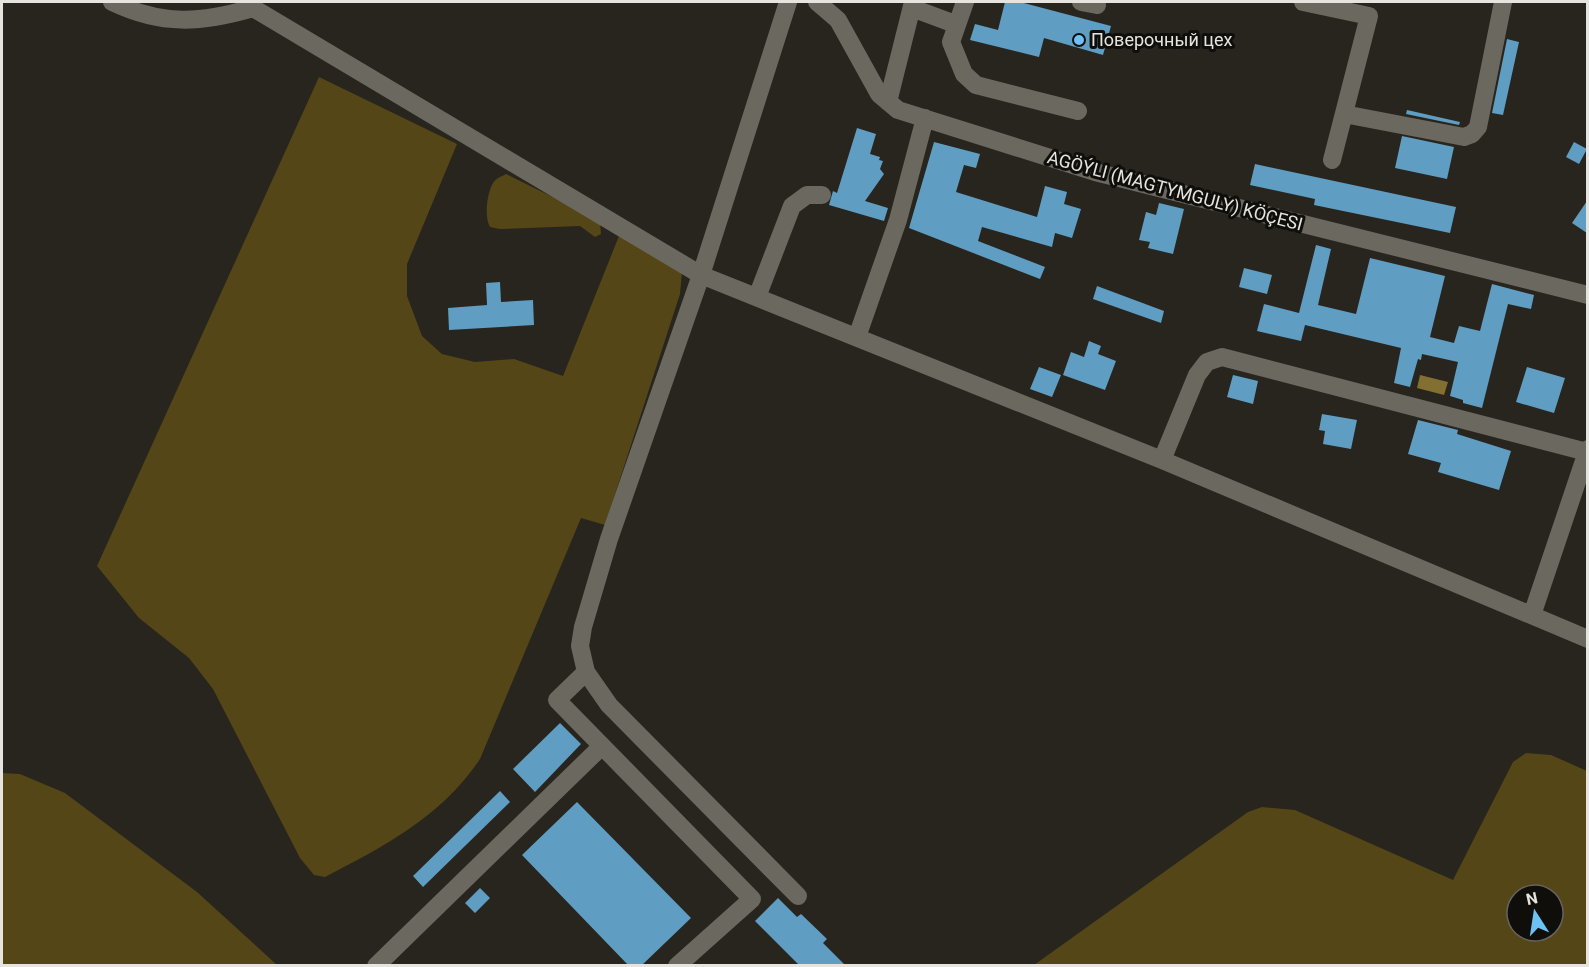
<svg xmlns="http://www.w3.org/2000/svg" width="1589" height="967" font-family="Roboto,sans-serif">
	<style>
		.green { fill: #544616; fill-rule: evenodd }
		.water { fill: #826f31 }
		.building { fill: #5f9ec2 }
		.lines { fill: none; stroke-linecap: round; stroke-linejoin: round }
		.minor { stroke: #6b685f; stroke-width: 18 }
		.poi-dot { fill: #6dc2f3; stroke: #0f0e0b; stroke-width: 2 }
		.labels { text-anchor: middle; stroke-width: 6; stroke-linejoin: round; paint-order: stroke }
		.poi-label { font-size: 18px; fill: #e5e4df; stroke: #0f0e0b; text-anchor: start }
		.street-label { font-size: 18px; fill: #e5e4df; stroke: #0f0e0b }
	</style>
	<rect width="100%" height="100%" fill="#27251e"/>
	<path class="green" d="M319,77L457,144L407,264V296L422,336L442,354L475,362L514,359L563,376L619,236L682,272L680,294L605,525L581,518L480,759C442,816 385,846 325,877L314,875L300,858L213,689L189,658L139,618L97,566Z
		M506,174L593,217L600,222L601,234L595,237L580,226L500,229L490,227C484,217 487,193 493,183C496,178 501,177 506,174Z
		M1526,753L1551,755L1587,771V965H1034L1248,812L1262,807L1295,810L1453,880L1513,762ZM1517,895H1553V931H1517Z
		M2,773L20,774L65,793L197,892L277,965H2Z"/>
	<path class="water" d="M1420,375L1448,382L1444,395L1417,388Z"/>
	<path class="building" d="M1005,2H1020L1111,26L1103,55L1044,38L1039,57L970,40L975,24L998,30Z
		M1507,39L1519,42L1503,115L1492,113Z
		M1407,110L1460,122L1459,125L1406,114Z
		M857,128L876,134L870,154L880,157L879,160L883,161L880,169L884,174L865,201L888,208L884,221L829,205L833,191L837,193Z
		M1402,136L1454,147L1447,179L1395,168Z
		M934,142L980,154L976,168L964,165L956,192L1037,217L1045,186L1067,192L1064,204L1081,209L1072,238L1055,233L1052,247L982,227L978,241L1045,267L1040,279L909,228Z
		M1574,142L1587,149L1579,164L1566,157Z
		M1255,164L1456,207L1450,233L1314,205L1315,199L1250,185Z
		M1587,201V233L1572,223Z
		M1159,203L1184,209L1173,254L1148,248L1150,242L1139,240L1146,212L1156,215Z
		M1316,245L1331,249L1318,305L1356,314L1370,258L1445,276L1430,337L1454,343L1459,326L1480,331L1492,284L1534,295L1531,309L1508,304L1482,408L1463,403V400L1450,396L1458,362L1422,354L1421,360L1418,359L1410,387L1394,383L1401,348L1305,325L1301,341L1257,331L1264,304L1299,313Z
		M1244,268L1272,275L1267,294L1239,287Z
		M500,282L501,302L533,300L534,325L449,330L448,308L487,305L486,283Z
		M1097,286L1164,311L1161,323L1093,299Z
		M1089,341L1101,346L1098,354L1116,361L1105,390L1063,375L1071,352L1084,357Z
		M1039,367L1061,375L1052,397L1030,389Z
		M1527,367L1565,378L1554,413L1516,402Z
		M1233,375L1258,381L1253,404L1227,397Z
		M1322,414L1357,420L1351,449L1323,444L1325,431L1319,430Z
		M1418,420L1458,430L1457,434L1511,451L1499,490L1438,472L1441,463L1408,454Z
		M560,723L581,744L535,792L513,769Z
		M500,791L510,802L423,887L413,876Z
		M577,802L691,918L641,966H629L522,855Z
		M480,888L490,898L475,913L465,903Z
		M778,898L797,917L801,914L827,939L823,943L846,966H800L755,921Z"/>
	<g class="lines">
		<path class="minor" d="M112,2C162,26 201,23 253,8L701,275L1162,460L1588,639
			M788,2L701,275L609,539L583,627L580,646L586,672L609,705L798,896
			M817,2L838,20L879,94L898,110L1095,172L1588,295
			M965,2L951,42L964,74L976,85L1078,111
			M1081,2L1097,5
			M1303,2L1369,16L1332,160
			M912,8L955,24
			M888,102L913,2
			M1344,114L1464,137L1472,134L1478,127L1503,2
			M757,297L792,206L807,195H822
			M857,337L898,220L925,118
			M1162,460L1197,375L1207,362L1222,357L1587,452
			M1532,615L1588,449
			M586,672L557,700L752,899L677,966
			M376,966L602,746"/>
	</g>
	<circle class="poi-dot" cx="1079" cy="40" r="6"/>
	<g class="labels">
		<g class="poi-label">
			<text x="1091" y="46">Поверочный цех</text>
		</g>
		<g class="street-label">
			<text transform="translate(1175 191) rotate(15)" y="6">AGÖÝLI (MAGTYMGULY) KÖÇESI</text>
		</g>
	</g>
	<rect width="1589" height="967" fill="none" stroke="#e5e4df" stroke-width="6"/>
	<g transform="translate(1535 913) rotate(348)"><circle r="28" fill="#0f0e0b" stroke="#656460" stroke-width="1.5"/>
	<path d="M0-4.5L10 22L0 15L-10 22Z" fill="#6dc2f3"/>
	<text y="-9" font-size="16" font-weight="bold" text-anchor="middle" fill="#e5e4df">N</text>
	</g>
</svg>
